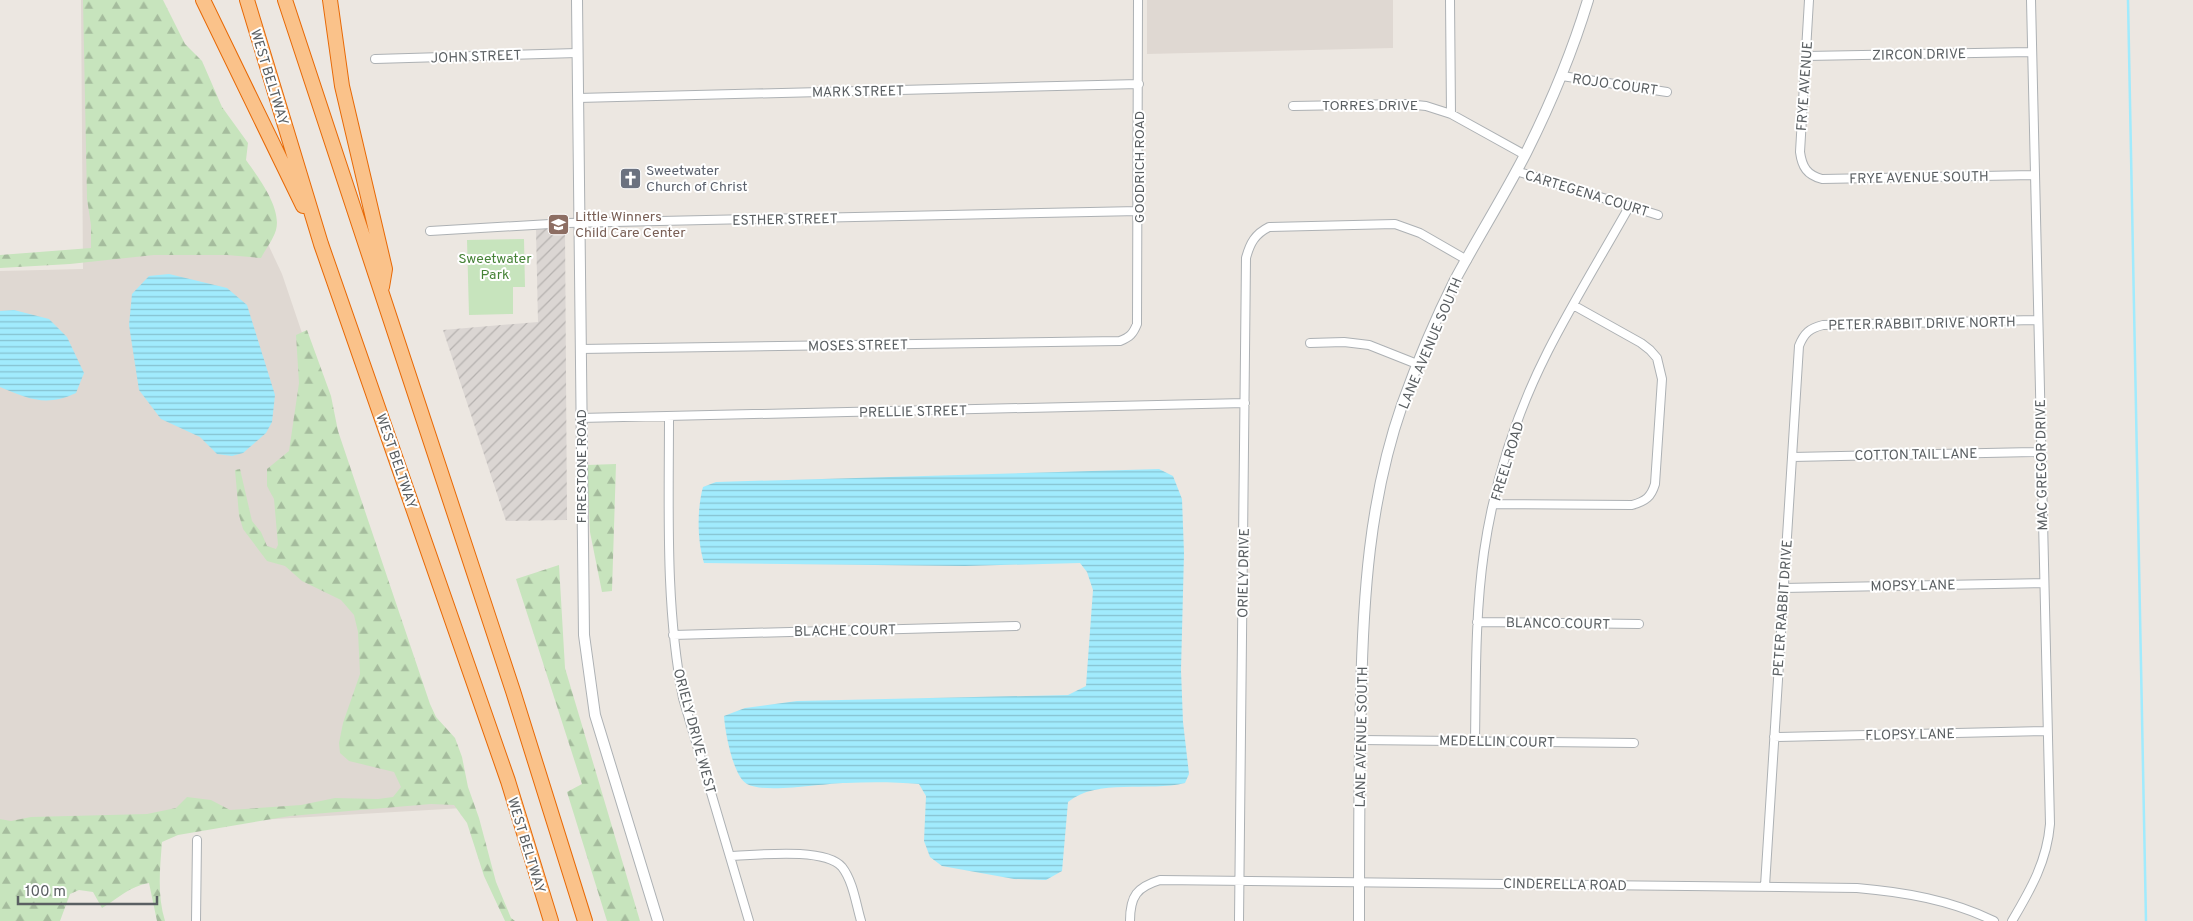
<svg xmlns="http://www.w3.org/2000/svg" width="2193" height="921" font-family="Overpass,sans-serif">
	<style>
		.industrial { fill: url(#industrial-furrows) }
		.education { fill: #dfd8d2 }
		.forest { fill: url(#forest-firs) }
		.park { fill: #c7e4bd }
		.water { fill: url(#water-rules) }
		.lines { fill: none; stroke-linecap: round; stroke-linejoin: round }
		.stream { stroke: #a1ebfd; stroke-width: 2.5 }
		.minor-casing { stroke: #adb1b4; stroke-width: 10 }
		.tertiary-casing { stroke: #adb1b4; stroke-width: 12 }
		.motorway-casing { stroke: #e76906; stroke-width: 16 }
		.minor { stroke: #fff; stroke-width: 8 }
		.tertiary { stroke: #fff; stroke-width: 10 }
		.motorway { stroke: #fac28a; stroke-width: 14 }
		.labels { text-anchor: middle; stroke-width: 4; stroke-linejoin: round; paint-order: stroke }
		.street-label { font-size: 14px; fill: #5a5f62; stroke: #fff }
		.worship-label { font-size: 14px; fill: #5b616d; stroke: #fff; text-anchor: start }
		.education-label { font-size: 14px; fill: #785e54; stroke: #fff; text-anchor: start }
		.park-label { font-size: 14px; fill: #468337; stroke: #fff }
	</style>
	<defs>
		<pattern id="industrial-furrows" width="10" height="10" patternUnits="userSpaceOnUse" patternTransform="scale(1.25)"><rect width="10" height="10" fill="#dbd6d3"/><path d="M-1 1l2-2M0 10L10 0M9 11l2-2" fill="none" stroke="#b5b1af"/></pattern>
		<pattern id="forest-firs" width="22" height="20" patternUnits="userSpaceOnUse" patternTransform="scale(1.25)"><rect width="22" height="20" fill="#c7e4bd"/><path d="M5 1l3.5 6h-7zM16 11l3.5 6h-7z" fill="#a5bc9d"/></pattern>
		<pattern id="water-rules" width="6" height="5" patternUnits="userSpaceOnUse" patternTransform="scale(1.25)"><rect width="6" height="5" fill="#a1ebfd"/><path d="M0 2.5h6" fill="none" stroke="#86c2d0"/></pattern>
	</defs>
	<rect width="100%" height="100%" fill="#ece7e1"/>
	<path class="industrial" d="M565,227L567,520L506,521L443,330L538,322L536,230Z"/>
	<path class="education" d="M81,0H153L282,274L463,808L0,835V271L83,269Z
		M1147,0H1393V48L1147,54Z"/>
	<path class="forest" d="M83,0H163L185,44L202,61L222,107L248,143L246,160C258,177 282,208 276,230C273,240 265,250 261,258L227,255H154L70,264L0,268V255L91,248V225L87,199Z
		M307,330L331,396L338,431L430,704L436,717L455,738L462,757L468,787L479,818L496,882L511,918L515,921H505L484,876L467,823L454,805L431,804L290,816L178,835L162,842C160,869 157,895 165,921H157L149,883C130,886 117,899 102,908L93,892L79,890L70,894L60,921H0V819L11,821L31,817L147,814L176,808L187,797L211,800L230,810L301,805L335,798L378,799L393,797L401,787L394,772L349,761L340,753L339,743L343,723L360,674L358,632L354,615L341,600L302,581L285,566L267,561L243,529L239,515L235,470L240,469L252,521L261,532L267,546L276,549L278,545L274,499L267,486V469L289,451L299,383L296,335Z
		M616,464L612,591L602,592L590,532L587,465Z
		M559,565L565,668L640,921H607L567,792L582,784L516,579Z"/>
	<path class="park" d="M524,239L525,287H513V314L469,315L467,240Z"/>
	<path class="water" d="M169,274L227,288L247,305L275,395L272,422L266,433L243,453L232,456L217,454L200,437L161,419L139,390L129,325L132,294L149,276Z
		M14,310L49,319L67,337L84,373L76,393C46,407 29,399 0,387V311Z
		M1159,469L1173,476L1182,499L1184,553L1181,670L1183,722L1189,774L1185,783C1149,792 1097,778 1068,802L1062,871L1046,880L1014,879L942,866L930,857L924,841L926,796L919,784C895,782 870,782 846,783C824,783 765,794 747,784C733,776 725,732 724,716L745,708L797,701L1068,695L1086,686L1093,590L1087,572L1080,563L965,566L704,563C697,540 697,509 703,487L716,482Z"/>
	<g class="lines">
		<path class="stream" d="M2128,0L2146,921"/>
		<defs>
			<path id="minor" d="M1450,0L1451,114
				M1809,0L1800,152C1802,167 1807,175 1822,179L2034,175
				M1806,56L2031,52
				M375,59L577,53
				M1562,76L1667,92
				M578,98L1139,84
				M1293,106L1406,104L1426,106L1451,114L1525,155
				M1516,171L1658,215
				M430,231L567,223L1139,211
				M1310,343L1344,342L1369,345L1417,364
				M580,349L1120,341C1130,337 1133,334 1137,324L1138,0
				M669,417C669,510 665,606 683,698L749,921
				M580,418L1245,403
				M1792,457L2040,452
				M1494,504L1632,505C1646,501 1651,497 1655,484L1662,379L1657,358L1650,350L1641,343L1573,305
				M1783,588L2044,583
				M1477,622L1639,624
				M673,635L1016,626
				M1774,737L2047,731
				M1360,740L1634,743
				M1475,741C1476,678 1475,615 1484,552C1494,483 1516,414 1548,351C1573,302 1602,255 1629,207
				M730,856C757,855 825,847 842,867C853,881 856,904 861,921
				M1765,886L1799,346C1804,333 1810,328 1823,325L2038,320
				M196,921L197,840
				M1130,921C1130,896 1137,887 1160,880L1857,888C1904,892 1951,900 1994,921
				M1239,921L1246,258C1250,243 1255,234 1269,227L1395,224L1420,233L1467,260
				M2012,921C2031,889 2047,861 2050,824L2031,0"/>
			<path id="tertiary" d="M577,0L584,635L595,715L658,921
				M1359,921C1359,846 1359,772 1361,697C1363,598 1369,500 1402,405C1417,363 1435,320 1455,280C1478,237 1504,196 1526,153C1551,103 1572,53 1588,0"/>
			<path id="motorway" d="M203,0L303,206
				M247,0L321,244L508,781L551,921
				M285,0L513,691L585,921
				M330,0L342,86L385,269L382,287"/>
		</defs>
		<use href="#minor" class="minor-casing"/>
		<use href="#tertiary" class="tertiary-casing"/>
		<use href="#motorway" class="motorway-casing"/>
		<use href="#minor" class="minor"/>
		<use href="#tertiary" class="tertiary"/>
		<use href="#motorway" class="motorway"/>
	</g>
	<defs>
		<symbol id="church-square" viewBox="-11 -11 22 22"><rect x="-9" y="-9" width="18" height="18" rx="4" fill="#6b7280" stroke="#fff"/><path d="M-1.2-6h2.4v3.5h3.3v2.4h-3.3V6h-2.4V-.1h-3.3v-2.4h3.3Z" fill="#fff"/></symbol>
		<symbol id="school-square" viewBox="-11 -11 22 22"><rect x="-9" y="-9" width="18" height="18" rx="4" fill="#8d6e63" stroke="#fff"/><path d="M0-5L7-2L0 1L-7-2ZM-4 1L0 2.5L4 1V4Q0 6-4 4Z" fill="#fff"/></symbol>
	</defs>
	<g fill-rule="evenodd">
		<use href="#church-square" x="618" y="166" width="25" height="25"/>
		<use href="#school-square" x="546" y="212" width="25" height="25"/>
	</g>
	<g class="labels">
		<g class="street-label">
			<text transform="translate(1919 54) rotate(-1)" y="5">ZIRCON DRIVE</text>
			<text transform="translate(476 56) rotate(-2)" y="5">JOHN STREET</text>
			<text transform="translate(270 77) rotate(73)" y="5">WEST BELTWAY</text>
			<text transform="translate(1615 84) rotate(8)" y="5">ROJO COURT</text>
			<text transform="translate(1804 86) rotate(-86)" y="5">FRYE AVENUE</text>
			<text transform="translate(858 91) rotate(-1)" y="5">MARK STREET</text>
			<text x="1370" y="110">TORRES DRIVE</text>
			<text transform="translate(1139 167) rotate(-90)" y="5">GOODRICH ROAD</text>
			<text transform="translate(1919 177) rotate(-1)" y="5">FRYE AVENUE SOUTH</text>
			<text transform="translate(1587 193) rotate(17)" y="5">CARTEGENA COURT</text>
			<text transform="translate(785 219) rotate(-1)" y="5">ESTHER STREET</text>
			<text transform="translate(1922 323) rotate(-1)" y="5">PETER RABBIT DRIVE NORTH</text>
			<text transform="translate(1430 343) rotate(-67)" y="5">LANE AVENUE SOUTH</text>
			<text transform="translate(858 345) rotate(-1)" y="5">MOSES STREET</text>
			<text transform="translate(913 411) rotate(-1)" y="5">PRELLIE STREET</text>
			<text transform="translate(1916 454) rotate(-1)" y="5">COTTON TAIL LANE</text>
			<text transform="translate(397 461) rotate(71)" y="5">WEST BELTWAY</text>
			<text transform="translate(1507 461) rotate(-73)" y="5">FREEL ROAD</text>
			<text transform="translate(2041 465) rotate(-91)" y="5">MAC GREGOR DRIVE</text>
			<text transform="translate(581 466) rotate(-90)" y="5">FIRESTONE ROAD</text>
			<text transform="translate(1243 573) rotate(-89)" y="5">ORIELY DRIVE</text>
			<text transform="translate(1913 585) rotate(-1)" y="5">MOPSY LANE</text>
			<text transform="translate(1782 608) rotate(-86)" y="5">PETER RABBIT DRIVE</text>
			<text transform="translate(1558 623) rotate(1)" y="5">BLANCO COURT</text>
			<text transform="translate(845 630) rotate(-1)" y="5">BLACHE COURT</text>
			<text transform="translate(695 731) rotate(75)" y="5">ORIELY DRIVE WEST</text>
			<text transform="translate(1910 734) rotate(-1)" y="5">FLOPSY LANE</text>
			<text transform="translate(1361 737) rotate(-89)" y="5">LANE AVENUE SOUTH</text>
			<text transform="translate(1497 741) rotate(1)" y="5">MEDELLIN COURT</text>
			<text transform="translate(527 845) rotate(73)" y="5">WEST BELTWAY</text>
			<text transform="translate(1565 884) rotate(1)" y="5">CINDERELLA ROAD</text>
		</g>
		<g class="worship-label">
			<text x="646" y="175">Sweetwater<tspan x="646" dy="16">Church of Christ</tspan></text>
		</g>
		<g class="education-label">
			<text x="575" y="221">Little Winners<tspan x="575" dy="16">Child Care Center</tspan></text>
		</g>
		<g class="park-label">
			<text x="495" y="263">Sweetwater<tspan x="495" dy="16">Park</tspan></text>
		</g>
	</g>
	<path d="M18 896v8h139v-8" fill="none" stroke="#5a5f62" stroke-width="2.5"/>
	<text x="25" y="896" font-size="15" fill="#5a5f62" stroke="#ffffff" stroke-width="4" paint-order="stroke">100 m</text>
</svg>
